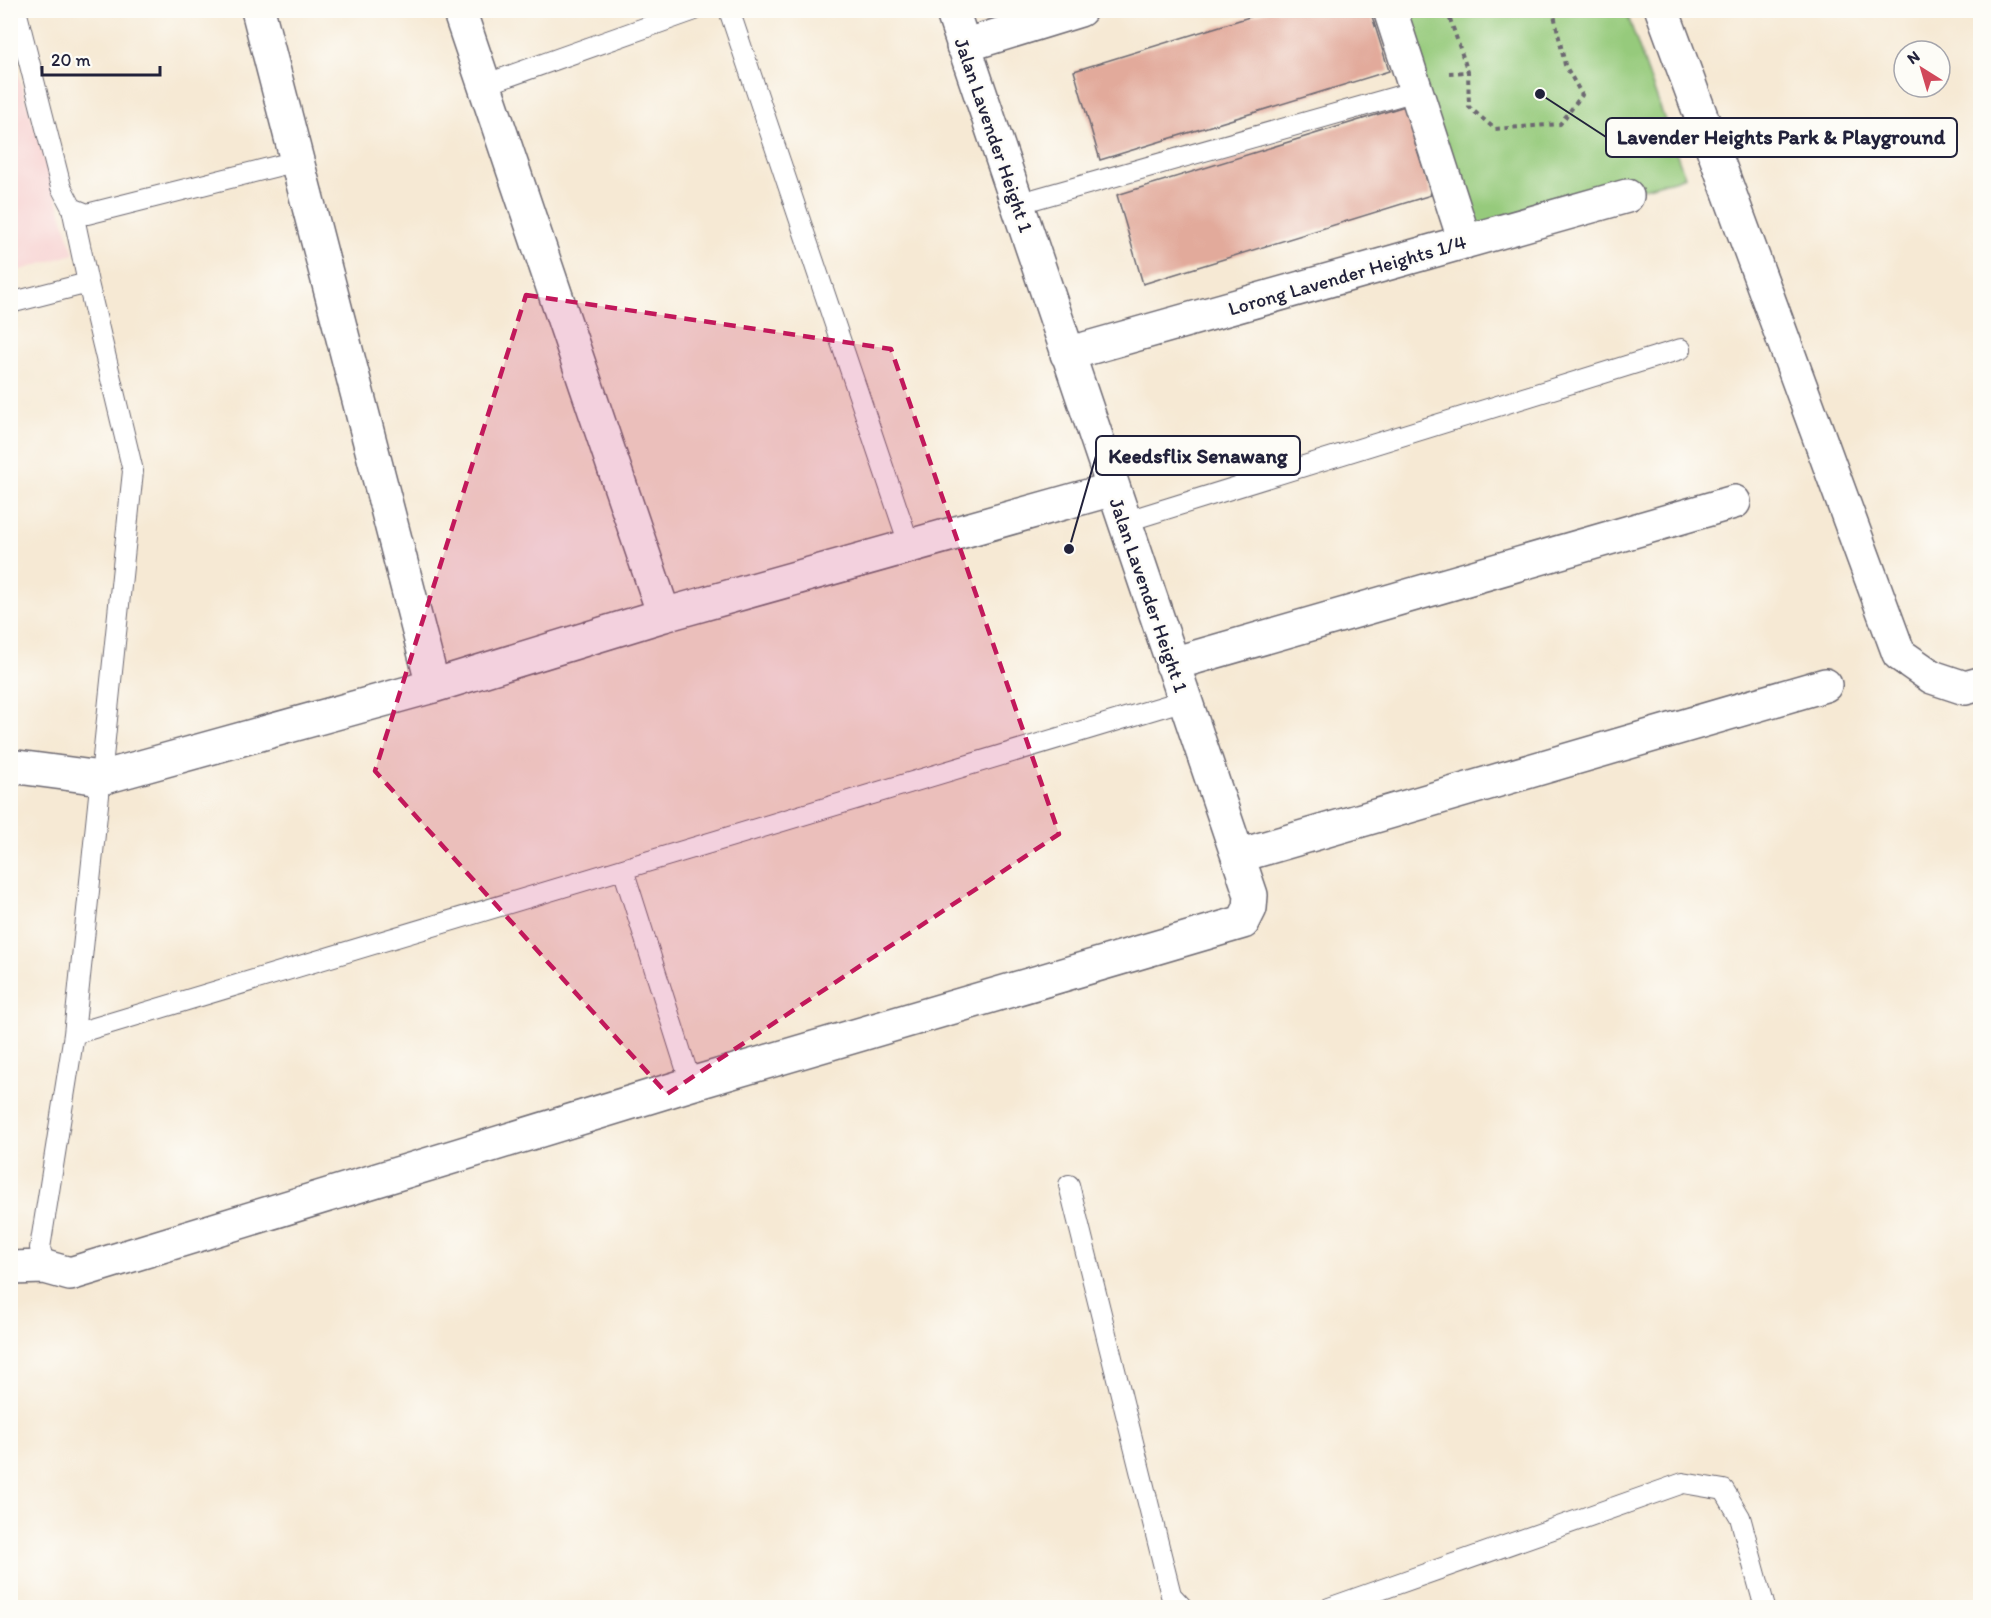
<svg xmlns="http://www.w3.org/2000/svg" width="1991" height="1618" font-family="Itim,sans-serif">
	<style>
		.built { fill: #f7d0d0 }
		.green { fill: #96ca7b; stroke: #5c765b; stroke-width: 1.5 }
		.building { fill: #e2aa9b }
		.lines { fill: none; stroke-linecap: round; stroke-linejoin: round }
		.service-casing { stroke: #6c6871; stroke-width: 22 }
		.minor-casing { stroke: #6c6871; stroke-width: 36 }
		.path { stroke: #6c6871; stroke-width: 4; stroke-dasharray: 4.5 4.5; stroke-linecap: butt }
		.service { stroke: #fff; stroke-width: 20 }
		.minor { stroke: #fff; stroke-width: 33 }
		.marked { fill: #c2185b; fill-opacity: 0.2; stroke: #c2185b; stroke-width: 4.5; stroke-dasharray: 12 8; stroke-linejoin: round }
		.labels { text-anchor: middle; stroke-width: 5; stroke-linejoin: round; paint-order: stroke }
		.street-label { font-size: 20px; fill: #22223b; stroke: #fdfcf7 }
		.leader { fill: none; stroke: #22223b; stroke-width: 2 }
		.callout-dot { fill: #22223b; stroke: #fdfcf7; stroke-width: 2 }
		.callout { fill: #fdfcf7; stroke: #22223b; stroke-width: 2 }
		.callout-label { font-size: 21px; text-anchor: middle; font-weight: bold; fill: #22223b }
	</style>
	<rect width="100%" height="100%" fill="#fdfcf7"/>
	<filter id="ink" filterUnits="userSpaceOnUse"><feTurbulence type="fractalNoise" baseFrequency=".0167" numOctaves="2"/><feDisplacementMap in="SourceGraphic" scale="12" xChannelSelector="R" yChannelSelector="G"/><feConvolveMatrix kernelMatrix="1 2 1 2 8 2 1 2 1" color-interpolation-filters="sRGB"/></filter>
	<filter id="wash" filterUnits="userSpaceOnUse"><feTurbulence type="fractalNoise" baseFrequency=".008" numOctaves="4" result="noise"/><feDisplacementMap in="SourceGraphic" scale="24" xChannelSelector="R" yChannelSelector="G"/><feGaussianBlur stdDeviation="1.35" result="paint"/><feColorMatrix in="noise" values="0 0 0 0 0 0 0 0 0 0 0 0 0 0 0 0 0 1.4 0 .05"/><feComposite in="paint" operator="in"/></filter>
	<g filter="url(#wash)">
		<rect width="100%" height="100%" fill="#f6e9d4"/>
		<path class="built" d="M10,48L74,254L11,273H10Z"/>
		<path class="green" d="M1397,11H1626L1685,177L1469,235Z"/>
		<g id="blocks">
			<path class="building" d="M1272,10H1370L1389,71L1100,160L1074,71Z
				M1405,106L1431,195L1143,284L1117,195Z"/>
		</g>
	</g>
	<g filter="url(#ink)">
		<use href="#blocks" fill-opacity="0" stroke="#6c6871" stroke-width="1.5"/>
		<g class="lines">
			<defs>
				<path id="service" d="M16,10L61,187L72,208L87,214L297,161
					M729,10L910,547
					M484,85L695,10
					M1017,204L1416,91
					M10,303L88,283
					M1124,522L1681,349
					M623,869L691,1084
					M74,1034L1185,700
					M1069,1185L1171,1595L1183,1608
					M45,1267L40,1248L74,1034L133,471L88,283L72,208
					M1329,1608L1683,1483L1724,1490L1740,1517L1765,1608"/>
				<path id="minor" d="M258,10L433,686
					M459,10L664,615
					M1390,10L1465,242
					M1662,10L1899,654L1932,677L1965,688L1980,684
					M963,46L1080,10
					M1067,354L1627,196
					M1172,664L1734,502
					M10,766L101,778L433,686L664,615L1113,489
					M1238,856L1825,685
					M10,1268L45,1267L70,1274L691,1084L1243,922L1250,908L1251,895L952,10"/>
			</defs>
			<use href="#service" class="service-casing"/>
			<use href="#minor" class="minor-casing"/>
			<path class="path" d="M1447,10L1468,72L1469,107L1495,129L1560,124L1582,95L1565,65L1553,10
				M1449,73L1468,72"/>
			<use href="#service" class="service"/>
			<use href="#minor" class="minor"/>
		</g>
	</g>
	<path class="marked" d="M526,295L891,349L1059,834L667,1094L375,771Z"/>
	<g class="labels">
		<g class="street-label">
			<text transform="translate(994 135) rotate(71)" y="7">Jalan Lavender Height 1</text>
			<text transform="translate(1347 275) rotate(-16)" y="7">Lorong Lavender Heights 1/4</text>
			<text transform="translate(1149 595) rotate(71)" y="7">Jalan Lavender Height 1</text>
		</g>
	</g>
	<path class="leader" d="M1540 94L1606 137M1069 549L1096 456"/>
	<g class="callout-dot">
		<circle cx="1540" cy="94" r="6"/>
		<circle cx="1069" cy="549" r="6"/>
	</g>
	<g class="callout">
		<rect x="1606" y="118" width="351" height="39" rx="6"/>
		<rect x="1096" y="436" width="204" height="39" rx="6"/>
	</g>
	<g class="callout-label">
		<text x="1781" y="144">Lavender Heights Park &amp; Playground</text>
		<text x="1198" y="463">Keedsflix Senawang</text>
	</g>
	<rect width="1991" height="1618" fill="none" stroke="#fdfcf7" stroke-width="36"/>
	<g transform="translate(1922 69) rotate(323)"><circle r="28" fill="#fdfcf7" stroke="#a5a5ac" stroke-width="1.5"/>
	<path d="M0-4.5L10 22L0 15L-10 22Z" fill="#d1495b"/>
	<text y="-9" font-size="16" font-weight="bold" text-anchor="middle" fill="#22223b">N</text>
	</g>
	<path d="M42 66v9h118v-9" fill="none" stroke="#22223b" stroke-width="3"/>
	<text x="51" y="66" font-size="18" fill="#22223b" stroke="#fdfcf7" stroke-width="4.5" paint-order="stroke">20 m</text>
</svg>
